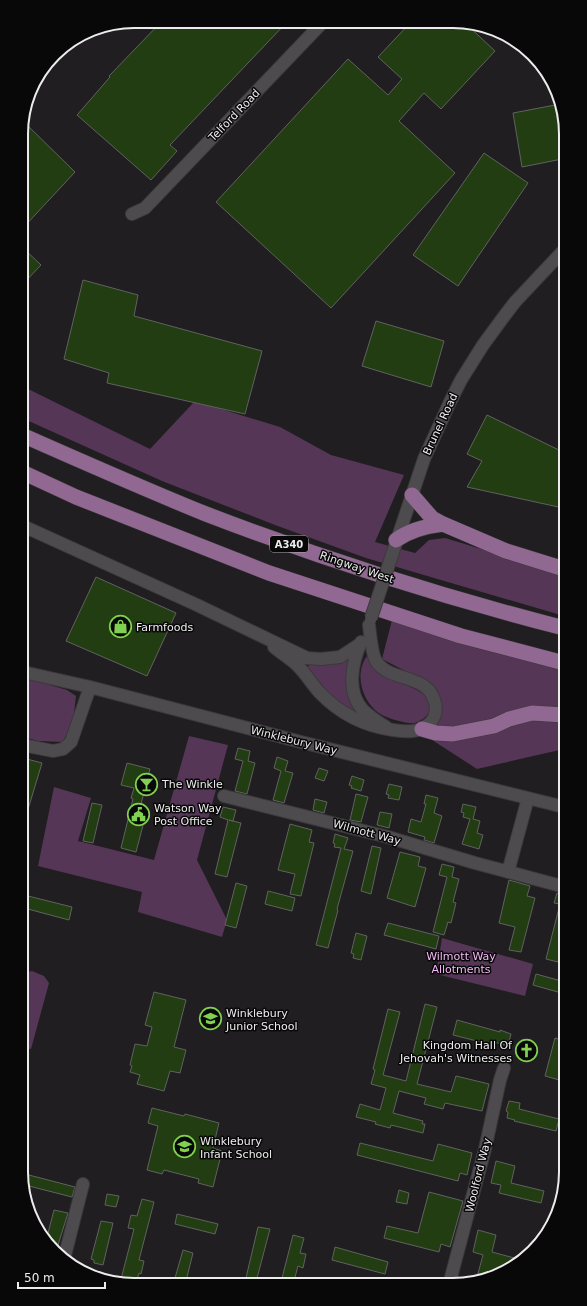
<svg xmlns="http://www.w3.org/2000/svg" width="587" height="1306" font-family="'DejaVu Sans',sans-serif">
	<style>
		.green { fill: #553656 }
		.building { fill: #223d12; stroke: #606260 }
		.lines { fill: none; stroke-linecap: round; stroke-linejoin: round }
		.minor-casing { stroke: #3b3a3b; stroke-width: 14 }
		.major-casing { stroke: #3b3a3b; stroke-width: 16 }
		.minor { stroke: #4e4b4e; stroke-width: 12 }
		.major { stroke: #906892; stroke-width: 15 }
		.minor-bridge-casing { stroke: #3b3a3b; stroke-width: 14; stroke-linecap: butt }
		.minor-bridge { stroke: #4e4b4e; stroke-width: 12 }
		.labels { text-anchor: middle; stroke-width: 3; stroke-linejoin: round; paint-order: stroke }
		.shield { fill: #090809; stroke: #a9a8a9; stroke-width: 1 }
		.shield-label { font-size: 10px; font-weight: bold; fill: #edeced }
		.street-label { font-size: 11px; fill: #edeced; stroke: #090809 }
		.poi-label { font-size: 11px; fill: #edeced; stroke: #090809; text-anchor: start }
		.park-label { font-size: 11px; fill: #f3b8f6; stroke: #090809 }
		.rim { fill: none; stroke: #edeced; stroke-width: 2 }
	</style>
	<rect width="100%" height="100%" fill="#201e20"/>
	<path class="green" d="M22,386L150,449L195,401L280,427L331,455L404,475L375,542L415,553L429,540L445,538L564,574V616L366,558L275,525L162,481L22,418Z
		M392,620L564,670V749L477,769L429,738L432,685L382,659Z
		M367,656C370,662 373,669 379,673C390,682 436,689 430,710C428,716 420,722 414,723C407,724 390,719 384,716C363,706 353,675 367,656Z
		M352,659L360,713H356L329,694L307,667L313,662H340Z
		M23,677L67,690L76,696L73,721L63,742L38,741L23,737Z
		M189,736L228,745L197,860L227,920L222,937L138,912L142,892L38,866L54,787L91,798L78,841L154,860Z
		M442,938L533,964L525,996L436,974Z
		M32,971L44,976L49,983L31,1049L24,1048V973Z"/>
	<path class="building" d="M162,21L287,22L170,145L177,151L151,180L77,115L110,77L109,76Z
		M410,23H465L495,51L441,109L424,93L399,121L455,173L331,308L216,202L348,59L388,95L402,79L378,57Z
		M555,105L562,144V159L522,167L513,113Z
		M23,121L75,172L22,229L21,127Z
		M484,153L528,183L458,286L413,255Z
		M22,247L41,265L22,285Z
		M83,280L138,295L134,316L262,351L245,414L107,383L109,373L64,359Z
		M376,321L444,341L431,387L362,366Z
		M487,415L563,452V508L467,487L482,461L467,454Z
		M96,577L176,613L147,676L66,641Z
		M238,748L250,751L248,761L255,763L247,794L235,791L243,761L235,759Z
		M277,757L288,761L285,771L293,773L284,803L273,800L281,771L274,768Z
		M23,758L42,763L26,816H24Z
		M127,763L150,769L140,808L147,810L136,852L121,848L133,799L131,798L134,788L121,785Z
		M319,768L328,771L324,781L315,778Z
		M352,776L364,780L361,791L351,788L352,786L349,785Z
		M389,784L402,787L399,800L388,798L389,795L386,794Z
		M356,794L368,797L361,822L350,820Z
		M426,795L438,798L434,813L442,816L434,843L424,840L425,837L408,832L411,819L421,822L426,804H424Z
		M315,799L327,802L324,813L313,810Z
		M92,803L102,805L93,843L83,841Z
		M463,804L476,807L473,819L480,821L477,833L483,835L479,849L462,844L470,819L463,817L464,813L461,812Z
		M223,807L236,810L233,821L229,820L241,823L227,877L215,874L228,820L220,817Z
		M380,812L392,814L389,828L377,825Z
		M290,824L312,830L309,842L314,843L301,896L290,894L295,874L278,870Z
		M335,834L348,838L344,849L353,851L337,909L338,910L328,948L316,945L341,848L334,847L335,844L333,843Z
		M372,846L381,848L371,894L361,891Z
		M400,852L420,857L418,866L426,868L415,907L387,898Z
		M442,864L454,867L452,877L459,879L453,902L456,903L451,923L448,922L444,935L433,932L447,877L439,875Z
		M509,880L530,886L527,896L535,898L521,952L509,950L515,927L499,923Z
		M236,883L247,886L236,928L225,925Z
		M268,891L295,898L292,911L265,904Z
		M557,893L565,895V934L558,962L546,959L560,904L554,903Z
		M24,895L72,907L69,920L24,908Z
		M388,923L439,936L436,949L384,935Z
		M356,933L367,936L361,960L353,958L354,954L351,953Z
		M536,974L565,982V994L533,985Z
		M154,992L186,1000L174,1047L186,1050L180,1073L170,1071L164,1091L137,1084L140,1075L130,1072L132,1066L130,1065L135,1044L147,1046L152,1027L145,1025Z
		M425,1004L437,1007L417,1084L451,1092L456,1076L489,1084L482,1111L445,1103L443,1109L424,1104L426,1098L399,1091L393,1113L423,1121L422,1124H425L423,1133L391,1125L390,1128L375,1124L376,1122L356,1117L360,1104L380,1110L386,1088L371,1084L375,1070L373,1069L388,1009L400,1012L383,1075L406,1081Z
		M457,1020L500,1032V1030L511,1034L508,1046L494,1042L493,1045L453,1035Z
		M555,1038L565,1041V1074L563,1081L545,1076Z
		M509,1101L520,1103L519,1109L559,1119L556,1131L514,1121L515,1120L507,1118L508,1112L506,1111Z
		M152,1108L184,1116L185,1114L219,1123L213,1148L222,1151L213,1187L198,1183L199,1179L164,1170L162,1174L147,1170L158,1126L148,1123Z
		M360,1143L433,1161L438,1144L472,1153L467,1175L460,1173L458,1181L357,1155Z
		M496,1161L515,1166L511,1183L544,1191L541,1203L499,1193L501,1185L491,1183Z
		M25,1174L75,1187L72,1197L25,1185Z
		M399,1190L409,1193L407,1204L396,1202Z
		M429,1192L463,1201L450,1247L441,1244L439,1252L384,1238L387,1226L418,1233Z
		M107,1194L119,1196L116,1207L105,1205Z
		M142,1199L154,1202L139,1260L144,1261L141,1274L139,1273L136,1283H120L134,1229L128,1228L131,1215L137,1216Z
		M54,1210L68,1213L58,1245L51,1243L47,1237Z
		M177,1214L218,1224L215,1234L175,1224Z
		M101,1221L113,1223L103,1265L94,1263V1260L91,1259Z
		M258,1227L270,1229L256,1282H245Z
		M478,1230L496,1235L492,1252L518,1259L482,1281H476L483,1255L473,1252Z
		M293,1235L304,1238L300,1253L306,1254L303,1268L298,1266L294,1281L282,1278Z
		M335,1247L388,1262L385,1274L332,1260Z
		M183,1250L193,1253L186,1281L175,1278Z"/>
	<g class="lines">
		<defs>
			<path id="minor" d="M132,214L145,208L323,22
				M23,526L197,605L307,658L321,659L340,657L360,644
				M392,555L424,459L450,402L461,380L483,345L505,315L515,302L563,251
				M361,642C352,663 346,692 363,710C370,717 378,722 386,727
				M274,647C282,654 291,659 298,666C306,674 312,684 319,692C340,714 363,726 393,730C407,732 419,733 430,723C438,714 437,705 432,695C422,675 387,680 376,661C372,654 370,634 369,625
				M23,672L90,687L301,742L564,807
				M23,745L53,751L63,749L71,742L90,687
				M224,796L388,837L475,863L565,887
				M508,872L528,798
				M64,1259L83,1184
				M450,1281L485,1149L500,1080L504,1068"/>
			<path id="major" d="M22,435C83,462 144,489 206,514C323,559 443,597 564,628
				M22,472L76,497L269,573L461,636L564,663
				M412,495L432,518L443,524L506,551L564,569
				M396,540C410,530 426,526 443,524
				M422,729L436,733L453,734L494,726L509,719L532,713L564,715"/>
		</defs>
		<use href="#minor" class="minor-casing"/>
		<use href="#major" class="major-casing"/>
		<use href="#minor" class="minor"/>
		<use href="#major" class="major"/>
		<defs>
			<path id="minor-bridge" d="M371,618L392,555"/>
		</defs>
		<use href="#minor-bridge" class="minor-bridge-casing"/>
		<use href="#minor-bridge" class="minor-bridge"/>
	</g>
	<defs>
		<symbol id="shop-ring" viewBox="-11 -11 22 22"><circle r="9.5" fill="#090809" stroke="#81d051" stroke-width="1.5"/><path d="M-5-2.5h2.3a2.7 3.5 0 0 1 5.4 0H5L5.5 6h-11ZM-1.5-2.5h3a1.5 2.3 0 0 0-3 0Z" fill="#81d051"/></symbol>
		<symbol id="bar-ring" viewBox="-11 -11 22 22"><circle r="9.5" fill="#090809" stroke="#81d051" stroke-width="1.5"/><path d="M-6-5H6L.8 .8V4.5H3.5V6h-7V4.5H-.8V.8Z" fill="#81d051"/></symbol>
		<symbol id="civic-ring" viewBox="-11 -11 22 22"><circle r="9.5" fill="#090809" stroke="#81d051" stroke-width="1.5"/><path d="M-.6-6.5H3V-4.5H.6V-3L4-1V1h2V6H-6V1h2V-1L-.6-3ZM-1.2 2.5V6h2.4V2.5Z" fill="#81d051"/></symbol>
		<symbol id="school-ring" viewBox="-11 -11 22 22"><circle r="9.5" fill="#090809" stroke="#81d051" stroke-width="1.5"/><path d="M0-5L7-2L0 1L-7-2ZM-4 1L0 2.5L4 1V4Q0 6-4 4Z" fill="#81d051"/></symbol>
		<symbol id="church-ring" viewBox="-11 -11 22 22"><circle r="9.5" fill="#090809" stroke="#81d051" stroke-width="1.5"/><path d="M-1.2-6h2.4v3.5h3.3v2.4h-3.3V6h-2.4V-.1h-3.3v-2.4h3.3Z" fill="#81d051"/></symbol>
	</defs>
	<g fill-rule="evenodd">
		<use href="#shop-ring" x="108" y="614" width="25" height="25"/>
		<use href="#bar-ring" x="134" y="772" width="25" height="25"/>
		<use href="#civic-ring" x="126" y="802" width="25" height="25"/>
		<use href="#school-ring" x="198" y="1006" width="25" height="25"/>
		<use href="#church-ring" x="514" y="1038" width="25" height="25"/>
		<use href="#school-ring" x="172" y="1134" width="25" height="25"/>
	</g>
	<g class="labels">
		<rect class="shield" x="270" y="536" width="38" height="16" rx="3"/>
		<g class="shield-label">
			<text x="289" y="548">A340</text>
		</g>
		<g class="street-label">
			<text transform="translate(234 115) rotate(-46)" y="4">Telford Road</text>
			<text transform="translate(440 424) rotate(-65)" y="4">Brunel Road</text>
			<text transform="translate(357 567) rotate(19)" y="4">Ringway West</text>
			<text transform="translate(294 740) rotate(14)" y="4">Winklebury Way</text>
			<text transform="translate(367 832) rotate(15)" y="4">Wilmott Way</text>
			<text transform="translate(478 1175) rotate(-76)" y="4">Woolford Way</text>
		</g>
		<g class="poi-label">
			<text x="136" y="631">Farmfoods</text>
			<text x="162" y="788">The Winkle</text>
			<text x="154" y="812">Watson Way<tspan x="154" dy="13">Post Office</tspan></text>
			<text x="226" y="1017">Winklebury<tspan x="226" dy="13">Junior School</tspan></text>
			<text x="512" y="1049" text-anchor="end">Kingdom Hall Of<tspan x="512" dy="13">Jehovah's Witnesses</tspan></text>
			<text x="200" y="1145">Winklebury<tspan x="200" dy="13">Infant School</tspan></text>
		</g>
		<g class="park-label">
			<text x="461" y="960">Wilmott Way<tspan x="461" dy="13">Allotments</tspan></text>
		</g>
	</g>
	<path d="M0 0H587V1306H0ZM134 28H453A106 106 0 0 1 559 134V1172A106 106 0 0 1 453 1278H134A106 106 0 0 1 28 1172V134A106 106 0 0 1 134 28Z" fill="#090809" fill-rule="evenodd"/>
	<path class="rim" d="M134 28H453A106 106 0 0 1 559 134V1172A106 106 0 0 1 453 1278H134A106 106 0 0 1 28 1172V134A106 106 0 0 1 134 28Z"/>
	<path d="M18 1282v6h87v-6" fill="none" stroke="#edeced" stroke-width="2"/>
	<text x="24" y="1282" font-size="12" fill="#edeced" stroke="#090809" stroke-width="3" paint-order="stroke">50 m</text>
</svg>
